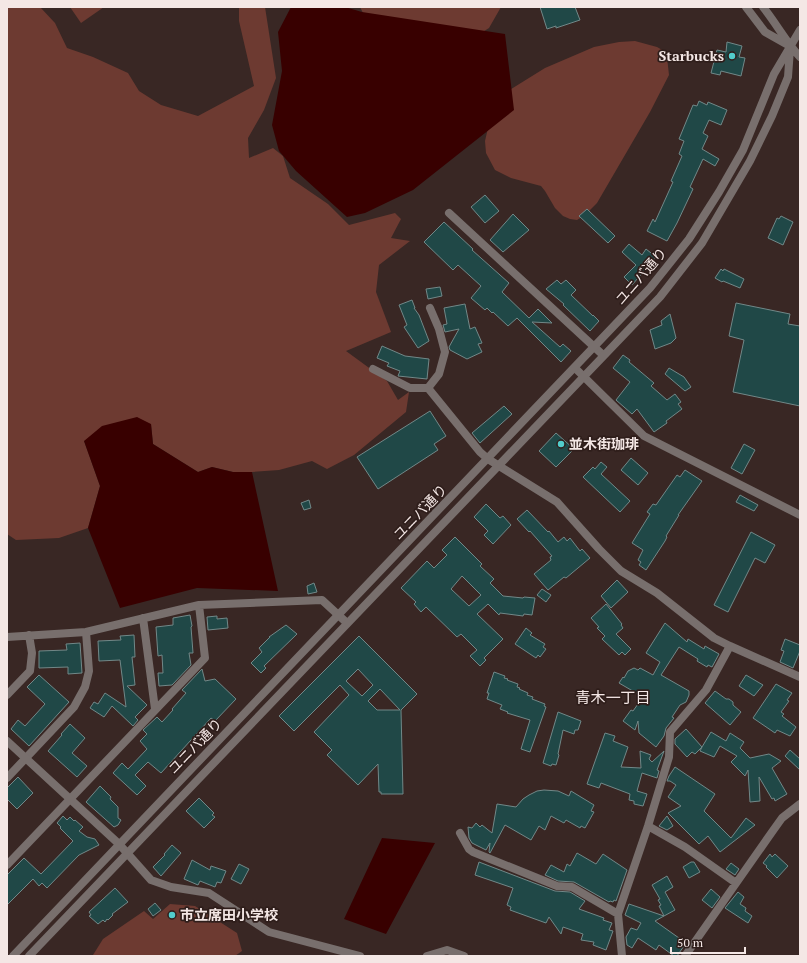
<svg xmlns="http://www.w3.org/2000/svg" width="807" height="963" font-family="'PT Serif','Noto Sans JP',serif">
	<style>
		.green { fill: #6d3a31 }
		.water { fill: #380000 }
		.building { fill: #204847; stroke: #718888; fill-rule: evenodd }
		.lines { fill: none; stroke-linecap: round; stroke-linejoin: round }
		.minor { stroke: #786f6d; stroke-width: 8 }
		.tertiary { stroke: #786f6d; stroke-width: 8 }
		.poi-dot { fill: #52cdcc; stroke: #2f1e1b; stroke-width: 1.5 }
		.labels { text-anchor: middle; stroke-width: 3.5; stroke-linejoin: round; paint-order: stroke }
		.poi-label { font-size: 14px; font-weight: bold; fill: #f4e7e5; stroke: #2f1e1b; text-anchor: start }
		.street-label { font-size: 14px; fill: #f4e7e5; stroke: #2f1e1b }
		.neighbourhood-label { font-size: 15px; fill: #f4e7e5; stroke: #2f1e1b }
	</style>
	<rect width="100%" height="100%" fill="#392724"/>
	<path class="green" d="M7,7H40L55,23L67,48L93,57L128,73L139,91L161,105L198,116L254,86L239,21V7H265L276,78L264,110L248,138L249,158L273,148L283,156L290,178L328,204L349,225L395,213L401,219L391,238L410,241L379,265L376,292L391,332L346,351L387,381L398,400L409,392L406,412L354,455L327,469L312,461L279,470L252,472H233L212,467L198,472L153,444L151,424L84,441L100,486L88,528L59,538L16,540L7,534Z
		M70,7H104L81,23Z
		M360,7H501L489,28L438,60L381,49Z
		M635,41L657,47L664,51L667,57L669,75L650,112L597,203L585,215L577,220L570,219L563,216L555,208L545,191L541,186L511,178L495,170L486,153L485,141L491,115L508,91L545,68L594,47L619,42Z
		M170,904L195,906L237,933L242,951L235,956L93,955L103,939L144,911L153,919Z"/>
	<path class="water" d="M291,7H345L362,12L505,34L514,110L413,190L365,213L347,217L296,171L279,151L272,125L282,71L278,32Z
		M137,417L151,424L153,444L198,472L212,467L233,472H252L278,591L197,588L120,608L88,528L100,486L84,441L102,426Z
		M382,838L435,843L386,934L344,919Z"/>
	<path class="building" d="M540,7H575L580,20L556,28V26L547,29Z
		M727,42L742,46L739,57L745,58L741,76L721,71L720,75L711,73L717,50L726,52Z
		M699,101L707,105L708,102L727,110L721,125L709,120L703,133L708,136L702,149L719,159L715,166L703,159L690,187L693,189L677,223L667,241L647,231L653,219L655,222L673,182L671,181L682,156L679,154L684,141L679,139L693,105L697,106Z
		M485,195L499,211L485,223L471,207Z
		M587,209L615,236L608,243L579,216Z
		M513,214L529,230L503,252L490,240Z
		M781,216L793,222L783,245L768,238L777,218L779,219Z
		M444,222L473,249L472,250L509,283L502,292L529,318L538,309L552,323L532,322L560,347L563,344L571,351L561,362L517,318L508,326L493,312L492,313L487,308L485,310L471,298L481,286L458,265L453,270L424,242Z
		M629,244L642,255L646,249L656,257L632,285L624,277L636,265L622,252Z
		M721,269L723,271L724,269L744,279L740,288L723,281L722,282L715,278Z
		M557,280L561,284L566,280L576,290L571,295L593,316V315L599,321L590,331L563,305L564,304L546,289Z
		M440,287L442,296L428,299L426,289Z
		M412,300L415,308H414L419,315L429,341L418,348L404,327L407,325L399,305Z
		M736,303L790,314L788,324L800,326V406L733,392L744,340L729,336Z
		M465,304L470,329L475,327L482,343L478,344L482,352L467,359L450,350L449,347L459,329L445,332L443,325L447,324L444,308Z
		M670,314L676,338L671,343L655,349L650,330L662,325L661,321Z
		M382,346L405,356L429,359L427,379L398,376L400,371L387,366L389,363L377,358Z
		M623,355L630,360L629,362L654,383L651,386L667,400L675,394L681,402L678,404L682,409L666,421L667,423L654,432L637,409L632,414L616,400L630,382L613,368Z
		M669,368L684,377L691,387L685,391L665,374Z
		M504,406L512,414L480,443L472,433Z
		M430,411L446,436L434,444L438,450L378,489L357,457Z
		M556,433L574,449L556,467L539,451Z
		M744,444L755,450L742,474L731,468Z
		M631,458L648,473L638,485L621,470Z
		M601,462L607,467L601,474L630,501L620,512L583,477L593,467L595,469Z
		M685,470L702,481L678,515H679L666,536L667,537L665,541L646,570L639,565L641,562L638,560L643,550L632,543L650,514L647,512L653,504L656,505L677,475L680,477Z
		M740,495L758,505L754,511L736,502Z
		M309,500L311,508L304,510L301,503Z
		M486,504L500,518L503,516L511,525L493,544L484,535L488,531L474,517Z
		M527,510L548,532L549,531L558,542L564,537L567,541L570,538L580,551L582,549L590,558L566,578L564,577L548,590L534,574L551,560L550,557L552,556L530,531L529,532L517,519Z
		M751,532L775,545L765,563L755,558L728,612L714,605Z
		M455,537L482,564L480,566L494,579L490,583L503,596L523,598L524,597L535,598L532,615L524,614L523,616L500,613L499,615L488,604L477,614L503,639L484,658L486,660L480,666L470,656L477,650L461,634L457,637L426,607L421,612L414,604L416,602L401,588L427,561L434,568L447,555L442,550ZM462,576L481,595L469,606L451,589Z
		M617,580L628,592L611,608L601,596Z
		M314,583L317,592L308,594L307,586Z
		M542,589L551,595L546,602L537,595Z
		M606,604L622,624L621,625L623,628L616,634L631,649L625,655L622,652L619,655L602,639L605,636L597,628L599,627L591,618Z
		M190,615L192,626L191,627L193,653H189L191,665L172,685L159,686L158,673H163L162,655L158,656L156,627L173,625V618Z
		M217,616V619L227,618L228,628L208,630L207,617Z
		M665,623L687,642L688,639L704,649L705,646L719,654L712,667L708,665L707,667L697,661L698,659L679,647L661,675L689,691V695L686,702L680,705L672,717L674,718L666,728L664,736L656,747L639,733L638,721L635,730L623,721L631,710L633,711L643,697L619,683L623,677L624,678L628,671L634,668L638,670L640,668L653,675L660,662L646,653Z
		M286,625L297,634L264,666L266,668L261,673L251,663L262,652L259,648L270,637H269Z
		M526,628L532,633L530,635L545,644L543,647L546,649L540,657L538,655L536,658L515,644Z
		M134,635L135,657H132L135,685L127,686L147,705L135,717L138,720L133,726L112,706L104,717L90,708L94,702L98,704L105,693L126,707L120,660L99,661L98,641L121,640L120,636Z
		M359,636L417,694L401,710L403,794H381V792H379L378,764L358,785L327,755L332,750L314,732L349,695L340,685L294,731L279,716ZM358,669L373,685L362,696L346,681ZM380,689L400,710H377L368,701Z
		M785,639L800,645V651L793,668L780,662L784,651L781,650Z
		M80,643L82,673L68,674V667L39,668V651L67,650L66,644Z
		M202,669L205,681L215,679L236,699L215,721L211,718L161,773L148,762L135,775L146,786L137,795L113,773L122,763L128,769L147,749L140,741L147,734L143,730L157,717L162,722L173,710L172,709L186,693L182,690Z
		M494,672L505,676L504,678L508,679L507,680L518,684L517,687L520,688L519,689L528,693L527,695L533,697L532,699L545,704L544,706L546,707L530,752L521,749L530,720L507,713L508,712L500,709L502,705L487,699L489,693H487Z
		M39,675L69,702L29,746L11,729L18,720L25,726L45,704L27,687Z
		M746,675L763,685L754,696L739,686Z
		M776,684L792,693L787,700L789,701L781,712L784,714L782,716L796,727L790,736L777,730L775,733L753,718Z
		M715,691L726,699H729L733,702V705L741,712L730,725L705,703Z
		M558,712L581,721L578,730H575L574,734L563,730L558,754L559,755L556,765L552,764L551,766L543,763Z
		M70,724L85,738L72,753L87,766L77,777L48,751L62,735L61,734Z
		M686,729L702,747L711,732L726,741L730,733L744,742L740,748L750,758L769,754L781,761L772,768L787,794L775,801L774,798L772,799L759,777L760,801L750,802L748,770L745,776L731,762L737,756L720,746L714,757L700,751L702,747L695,754L692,752L687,757L675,744V739Z
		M605,733L615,736L613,741L628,747L621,767L641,768L640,751L651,755L649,759L652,762L664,751L657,770L659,771L657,778L642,773L637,791L647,794L643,806L634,804V801L629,800L630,794L601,783L599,788L587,784Z
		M790,750L800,759V770L785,756Z
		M675,767L715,794L704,811L731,838L746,818L755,825L720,852L708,836L699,844L668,813L681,806L668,797L676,785L670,781H667L669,776Z
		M18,777L33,793L17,809L7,799V788Z
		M100,786L111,797L110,799L118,807V818L121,820L118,825L114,827L86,802Z
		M544,790L558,791L569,796L571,791L594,805L591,811L594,812L585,828L581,826L580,828L566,820L564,823L551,816L545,830L539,826L531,840L505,825L490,853L489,852L490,843L486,850L472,843L469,838L468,827L472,828L476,823L480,827L482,825L492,833L497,804L516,807L523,799L529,795L537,791Z
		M199,798L214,813L212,815L215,817L204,828L186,811Z
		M63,816L67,820L70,817L74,821L75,820L83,827L79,831L87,837L95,839L99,845L79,855L47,888L42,883L39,886L33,879L7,905V875L24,858L41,874L73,841L60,828L61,827L57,823Z
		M667,816L673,826L667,830L659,826Z
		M172,845L181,853L161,876L153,867L165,855L164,854Z
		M577,853L596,864L603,854L627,870L616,901L614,900L613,902L610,901L609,902L574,882L558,881L545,875L551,865L564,872L567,864L570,866Z
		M770,854L772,857L775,854L788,866L777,878L766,867L767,866L763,863Z
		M192,860L210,870L211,866L226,871L221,883L217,882L215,887L200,881L198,885L184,879Z
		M479,862L555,891L570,892L585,901L579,909L604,918L603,920L612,923L609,930L613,931L606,950L593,945L594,942L581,940L583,934L563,927L561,934L549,917L546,923L510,910L511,907L507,905L513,888L475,875Z
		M691,862H694L700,872L689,878L683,867Z
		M731,863L739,869L735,875L726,869Z
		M239,864L249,869L241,884L231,879Z
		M667,876L673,887L665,892L675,910L664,916L659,906L661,905L658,900L660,899L652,885Z
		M115,888L128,902L112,914L113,915L108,920L107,919L105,922L103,920L98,924L89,916L91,915L89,912Z
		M711,889L720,897L712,908L702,900Z
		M738,892L744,897L740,904L746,908L745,911L752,916L748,923L725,908Z
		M155,903L161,910L153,916L148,909Z
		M629,904L664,916L655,921L686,943L677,956H674L659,945L656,950L638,938L632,948L627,945L626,937L631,928L637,930L641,923L625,915Z"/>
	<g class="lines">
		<path class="minor" d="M449,213L603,355
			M575,368L644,436L800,515
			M373,369L410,388H428L480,452L488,459L557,502L599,549L621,571L657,593L714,638L730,646L800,677
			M428,388L439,374L445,352L439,329L430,308
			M143,618L155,709
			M7,637L86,632L199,605L322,600L347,623
			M7,695L30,671L32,653L29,635
			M7,778L74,707L85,687L89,671L86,632
			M648,826L685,847L736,883
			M460,833L469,849L473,852L557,886L572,887L618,914
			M119,844L151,880L171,887L209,893L269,932L360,956
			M7,865L205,658L199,605
			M427,956L447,950L464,956
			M622,956L618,914L648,826L669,757L670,732L706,690L730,646
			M685,956L772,832L782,818L800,804"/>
		<path class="tertiary" d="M746,7L765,32L788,45
			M763,7C776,23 786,42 800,57
			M7,741L119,844
			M13,956L650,288L689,239L719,192L743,150L774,74L800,30
			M29,956L660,297L702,243L750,161L772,116L788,77L790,49"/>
	</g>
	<g class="poi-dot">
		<circle cx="732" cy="56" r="4"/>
		<circle cx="561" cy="444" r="4"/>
		<circle cx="172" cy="915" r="4"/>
	</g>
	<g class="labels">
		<g class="poi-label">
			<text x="724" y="61" text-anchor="end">Starbucks</text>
			<text x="569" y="449">並木街珈琲</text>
			<text x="180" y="920">市立席田小学校</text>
		</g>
		<g class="street-label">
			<text transform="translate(641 276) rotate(-49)" y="5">ユニバ通り</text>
			<text transform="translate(420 512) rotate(-46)" y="5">ユニバ通り</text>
			<text transform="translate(195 746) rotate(-46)" y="5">ユニバ通り</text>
		</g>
		<g class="neighbourhood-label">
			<text x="613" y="703">青木一丁目</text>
		</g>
	</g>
	<rect width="807" height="963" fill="none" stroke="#f4e7e5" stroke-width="16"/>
	<path d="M671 947v6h74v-6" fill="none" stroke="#f4e7e5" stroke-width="2"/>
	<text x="677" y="947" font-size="12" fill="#f4e7e5" stroke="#2f1e1b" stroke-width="3" paint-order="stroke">50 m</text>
</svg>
